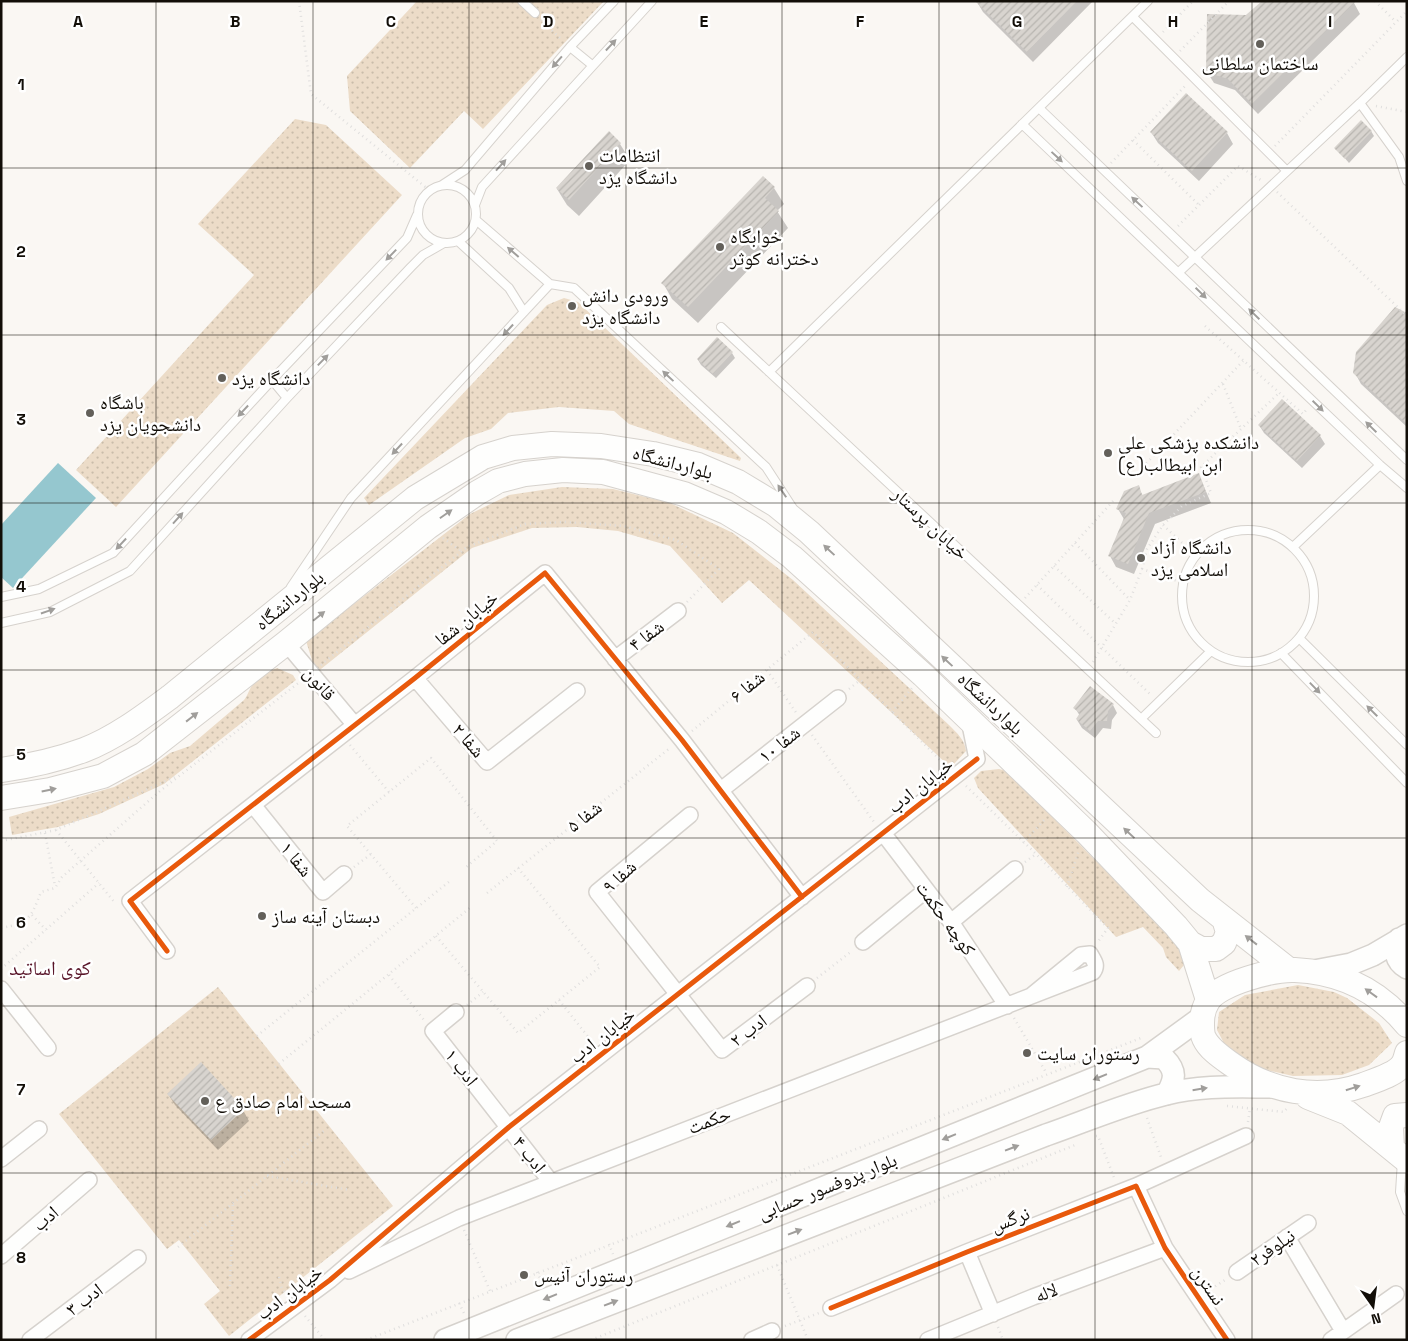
<svg xmlns="http://www.w3.org/2000/svg" width="1408" height="1341" font-family="'Space Grotesk','Noto Naskh Arabic',sans-serif">
	<style>
		.green { fill: url(#green-dots) }
		.water { fill: #95c7cf }
		.shadow { fill: #0003 }
		.building { fill: url(#building-hatch) }
		.lines { fill: none; stroke-linecap: round; stroke-linejoin: round }
		.service-casing { stroke: #d6d2cd; stroke-width: 10 }
		.minor-casing { stroke: #d6d2cd; stroke-width: 18 }
		.secondary-casing { stroke: #d6d2cd; stroke-width: 24 }
		.primary-casing { stroke: #d6d2cd; stroke-width: 26 }
		.path { stroke: #e0dfde; stroke-width: 2.5; stroke-dasharray: 1 4; stroke-linecap: butt }
		.service { stroke: #fefefd; stroke-width: 8 }
		.minor { stroke: #fefefd; stroke-width: 15 }
		.secondary { stroke: #fefefd; stroke-width: 21 }
		.primary { stroke: #fefefd; stroke-width: 24 }
		.cycleway-casing { stroke: #fff; stroke-width: 8 }
		.cycleway { stroke: #e8590c; stroke-width: 5 }
		.oneway { fill: #a09e9b }
		.grid { fill: none; stroke: #120e08; stroke-width: 1; stroke-opacity: 0.55 }
		.poi-dot { fill: #63605a; stroke: #fff; stroke-width: 2 }
		.labels { text-anchor: middle; stroke-width: 5; stroke-linejoin: round; paint-order: stroke }
		.poi-label { font-size: 19px; fill: #120e08; stroke: #fff; text-anchor: start }
		.street-label { font-size: 19px; fill: #120e08; stroke: #fff }
		.neighbourhood-label { font-size: 20px; fill: #581428; stroke: #fff }
		.grid-label { font-size: 16px; text-anchor: middle; font-weight: bold; fill: #120e08; stroke: #fff; stroke-width: 5; stroke-linejoin: round; paint-order: stroke }
	</style>
	<defs>
		<pattern id="green-dots" width="8" height="8" patternUnits="userSpaceOnUse" patternTransform="scale(1.25)"><rect width="8" height="8" fill="#ecdcc8"/><path d="M2 2h.1M6 6h.1" fill="none" stroke="#c9bcaa" stroke-width="1.8" stroke-linecap="round"/></pattern>
		<pattern id="building-hatch" width="6" height="6" patternUnits="userSpaceOnUse" patternTransform="scale(1.25)"><rect width="6" height="6" fill="#d8d4cf"/><path d="M-1 1l2-2M0 6l6-6M5 7l2-2" fill="none" stroke="#b8b5b0"/></pattern>
	</defs>
	<rect width="100%" height="100%" fill="#faf7f3"/>
	<path class="green" d="M417,1H604L483,129L464,111L410,168L350,111L347,76Z
		M295,119L326,125L402,195L116,507L76,470L254,275L198,224Z
		M564,298L578,302L741,458L740,461L629,424L614,411L559,407L508,413L491,429L465,438L369,505L364,498L547,305Z
		M562,487L613,489L670,503L733,533L793,580L949,725C957,733 965,740 966,751L954,764L949,766L749,580L722,603L670,546L618,531L577,527L532,528L472,548L316,673L306,641L470,514L509,495Z
		M277,668L293,675L296,680L164,784L99,814L58,827L12,835L9,817L114,787L148,769L170,753L190,746L244,700C247,696 248,693 250,689C254,681 269,671 277,668Z
		M999,769L1007,771L1164,930L1180,950L1184,965L1179,971L1166,957L1163,948L1143,927L1116,937L978,788L974,778L981,771Z
		M1298,985L1334,992L1347,998L1379,1023L1392,1043L1369,1065L1342,1075L1293,1076L1254,1067L1225,1045L1217,1030L1219,1012L1245,995Z
		M218,987L393,1206L229,1336L204,1304L220,1291L179,1240L167,1249L59,1114Z"/>
	<path class="water" d="M58,463L96,498L13,588L1,577V525Z"/>
	<path class="shadow" d="M1093,1L1033,62L983,12L977,2Z
		M1354,3L1360,14L1258,114L1235,90L1214,83L1207,72L1246,16Z
		M1186,95L1227,133L1233,144L1199,181L1158,143L1151,132Z
		M1371,131L1374,136L1349,163L1336,148Z
		M620,144L630,160L579,216L567,205L557,189Z
		M763,177L774,188L784,204L777,211L788,228L698,323L672,299L663,283Z
		M1407,310V427L1361,384L1355,373Z
		M732,353L735,358L716,378L701,365L698,360Z
		M1282,401L1320,436L1325,444L1302,468L1264,433L1259,425Z
		M1199,475L1211,503L1155,524L1134,574L1116,567L1110,556L1125,521L1118,509L1138,487L1143,496Z
		M1113,705L1117,713L1112,720L1111,729L1103,728L1095,738L1082,728L1077,720L1080,716L1075,708Z
		M168,1094L243,1110L249,1121L218,1150L175,1105Z"/>
	<path class="building" d="M975,1H1077L1027,52Z
		M1262,1H1356L1252,104L1228,79L1206,72L1207,14L1246,15Z
		M1186,93L1228,132L1192,171L1150,132Z
		M1361,120L1372,131L1345,159L1334,148Z
		M609,131L621,143L569,200L556,188Z
		M763,176L775,187L765,198L779,211L688,307L661,283Z
		M1395,307L1407,313V424L1353,373L1356,352Z
		M717,337L733,352L713,374L697,359Z
		M1282,399L1321,435L1297,461L1258,425Z
		M1199,473L1206,492L1149,513L1128,564L1108,556L1126,513L1116,509L1124,491L1139,485L1142,495Z
		M1090,686L1114,704L1108,711L1107,721H1098L1090,731L1076,719L1080,713L1073,708Z
		M201,1062L244,1109L211,1140L167,1094Z"/>
	<g class="lines">
		<defs>
			<path id="service" d="M522,1L535,13
				M1133,17L1287,171
				M570,47L592,65
				M1360,103L1399,157L1407,181
				M1039,108L1407,460
				M1022,124L1380,465L1407,488
				M418 214a29 29 0 1 1 58 0a29 29 0 1 1-58 0Z
				M442,185L465,170L570,47L614,1
				M475,205L482,187L652,1
				M476,220L550,284
				M458,241L509,288L524,312
				M1179,272L1360,103L1407,57
				M721,327L1156,733
				M769,372L1148,1
				M272,380L287,398
				M1182 596a66 66 0 1 1 132 0a66 66 0 1 1-132 0Z
				M1293,547L1380,465
				M291,587L351,498L550,284L574,288L766,467L792,507
				M1,597L39,589L113,553L272,380L407,238L417,215
				M1,623L50,612L130,571L287,398L411,267L423,255L444,243
				M1299,638L1407,745
				M1281,653L1407,783
				M1141,719L1211,651
				M1402,1161L1400,1192L1407,1211"/>
			<path id="minor" d="M286,643L354,724
				M615,659L678,611
				M415,678L487,762L577,691
				M969,720L977,759
				M721,790L838,698
				M253,805L323,892L344,874
				M690,815L597,892L722,1050L807,986
				M883,833L951,922L1007,1006
				M951,922L1015,869
				M863,942L926,890
				M167,951L130,901L415,678L545,573L682,740L802,897
				M1,989L48,1048
				M456,1012L433,1031L551,1182
				M1,1159L39,1129
				M1136,1186L1246,1136
				M1287,1237L1343,1331
				M967,1252L993,1314
				M1,1256L89,1180
				M349,1271L459,1218L1093,972C1098,965 1094,961 1090,954L1081,955L1031,996
				M1237,1272L1308,1223
				M831,1308L967,1252L1136,1186L1165,1248L1227,1340
				M30,1340L138,1258
				M249,1340L330,1280L509,1127L977,759
				M752,1340L772,1331
				M928,1340L1033,1297L1165,1248
				M1331,1340L1396,1294"/>
			<path id="secondary" d="M1399,939C1394,951 1395,961 1407,968
				M1314,971L1351,964L1373,955L1407,935
				M1147,1057L1164,1058C1177,1071 1175,1079 1167,1094
				M445,1340L1147,1057L1202,1017
				M517,1340L1046,1135C1086,1121 1125,1104 1166,1094C1201,1085 1237,1087 1272,1087"/>
			<path id="primary" d="M1,770C30,766 57,760 84,750C115,738 143,717 170,697L415,498L483,457L513,448L552,444L601,446L653,454L698,465L738,482L776,505L809,532L1200,900L1289,970
				M1,798L50,790L103,776L144,754L286,643L428,527L477,493L498,481L525,474L563,470L603,472L684,494L726,512L759,532L792,557L923,675L1086,832L1176,926L1190,943L1208,1000
				M1190,943L1201,949H1216L1224,943L1228,932L1224,919
				M1407,1025C1378,990 1341,972 1295,970C1275,969 1219,983 1208,1001C1204,1007 1202,1016 1202,1023C1202,1027 1202,1034 1204,1038C1209,1049 1221,1057 1231,1064C1270,1092 1317,1101 1363,1085C1374,1081 1397,1074 1403,1064C1405,1061 1406,1056 1407,1053
				M1308,1097L1348,1113L1407,1161
				M1392,1148L1391,1127L1395,1116L1407,1115"/>
		</defs>
		<use href="#service" class="service-casing"/>
		<use href="#minor" class="minor-casing"/>
		<use href="#secondary" class="secondary-casing"/>
		<use href="#primary" class="primary-casing"/>
		<path class="path" d="M299,1L311,94L429,190
			M1375,1L1396,22
			M541,20L562,40
			M1163,32L1193,1
			M1180,51L1229,1
			M1376,106L1407,112
			M1133,140L1199,205
			M1275,146L1407,11
			M1111,163L1187,84
			M1277,192L1407,316
			M1178,226L1238,166L1261,180
			M1205,326L1303,414L1307,409
			M1223,384L1241,429
			M1143,467L1243,361
			M1163,525L1195,555
			M443,538L461,551
			M1075,543L1130,600
			M1054,566L1116,624
			M1142,569L1147,549L1163,525L1182,506L1211,493L1201,467L1279,393
			M1037,585L1152,696
			M1025,598L1114,500
			M1093,662L1130,600L1142,569L1183,583
			M321,665L467,547L525,524L564,522L624,526L676,540L719,569L687,602
			M767,670L797,714
			M849,689L859,681
			M892,712L912,688
			M692,731L813,632L946,766
			M812,735L874,822
			M350,745L389,792
			M966,786L1036,854L1108,928L1097,943
			M56,830L115,903
			M1,832L3,841
			M45,833L55,886
			M1,841L56,830L177,776
			M1023,843L1046,818
			M1025,862L1036,854
			M354,867L371,854
			M1067,887L1079,850
			M487,893L670,748
			M416,908L347,826L431,758L497,841L465,868
			M32,915L46,930
			M1,928C30,923 31,917 41,892L55,888L62,877L160,791L301,681
			M436,936L518,1033L600,967L518,868
			M1,969L99,883
			M389,975L424,1020
			M817,978L852,951
			M559,1000L593,1043
			M467,1005L483,992
			M1014,1018L1047,1074
			M253,1039L450,881
			M275,1067L471,907
			M1227,1106L1284,1112L1288,1107
			M1147,1118L1162,1160
			M1248,1122L1250,1108
			M1096,1136H1098L1115,1180
			M267,1176L350,1190
			M464,1230L490,1291
			M609,1244L613,1254
			M178,1247L325,1130
			M777,1265L808,1340
			M537,1272L542,1282
			M279,1277L282,1289L287,1294
			M230,1286L233,1203
			M1211,1289L1225,1280
			M459,1303L465,1315
			M305,1316L325,1340
			M785,1326L819,1313
			M998,1327L1003,1340
			M366,1340L1141,1038
			M591,1340L1075,1145"/>
		<use href="#service" class="service"/>
		<use href="#minor" class="minor"/>
		<use href="#secondary" class="secondary"/>
		<use href="#primary" class="primary"/>
		<defs>
			<path id="cycleway" d="M167,951L130,901L415,678L545,573L682,740L802,897
				M831,1308L967,1252L1136,1186L1165,1248L1227,1340
				M249,1340L330,1280L509,1127L977,759"/>
		</defs>
		<use href="#cycleway" class="cycleway-casing"/>
		<use href="#cycleway" class="cycleway"/>
	</g>
	<defs><path id="oneway-solid" d="M-6-.8H1V-3.2L6.5 0L1 3.2V.8H-6Z" transform="scale(1.25)"/></defs>
	<g class="oneway">
		<use href="#oneway-solid" transform="translate(611 45) rotate(-47)"/>
		<use href="#oneway-solid" transform="translate(557 62) rotate(131)"/>
		<use href="#oneway-solid" transform="translate(1057 157) rotate(43)"/>
		<use href="#oneway-solid" transform="translate(501 165) rotate(-48)"/>
		<use href="#oneway-solid" transform="translate(1137 202) rotate(-137)"/>
		<use href="#oneway-solid" transform="translate(513 252) rotate(-139)"/>
		<use href="#oneway-solid" transform="translate(391 255) rotate(134)"/>
		<use href="#oneway-solid" transform="translate(1201 293) rotate(44)"/>
		<use href="#oneway-solid" transform="translate(1254 314) rotate(-136)"/>
		<use href="#oneway-solid" transform="translate(508 330) rotate(133)"/>
		<use href="#oneway-solid" transform="translate(323 360) rotate(-46)"/>
		<use href="#oneway-solid" transform="translate(668 376) rotate(-137)"/>
		<use href="#oneway-solid" transform="translate(1318 406) rotate(44)"/>
		<use href="#oneway-solid" transform="translate(243 411) rotate(133)"/>
		<use href="#oneway-solid" transform="translate(1371 427) rotate(-136)"/>
		<use href="#oneway-solid" transform="translate(397 449) rotate(133)"/>
		<use href="#oneway-solid" transform="translate(782 491) rotate(-124)"/>
		<use href="#oneway-solid" transform="translate(446 514) rotate(-35)"/>
		<use href="#oneway-solid" transform="translate(178 518) rotate(-48)"/>
		<use href="#oneway-solid" transform="translate(121 544) rotate(133)"/>
		<use href="#oneway-solid" transform="translate(829 550) rotate(-137)"/>
		<use href="#oneway-solid" transform="translate(48 611) rotate(-19)"/>
		<use href="#oneway-solid" transform="translate(319 616) rotate(-39)"/>
		<use href="#oneway-solid" transform="translate(947 661) rotate(-137)"/>
		<use href="#oneway-solid" transform="translate(1315 688) rotate(46)"/>
		<use href="#oneway-solid" transform="translate(1372 711) rotate(-135)"/>
		<use href="#oneway-solid" transform="translate(192 717) rotate(-38)"/>
		<use href="#oneway-solid" transform="translate(49 790) rotate(-12)"/>
		<use href="#oneway-solid" transform="translate(1129 833) rotate(-137)"/>
		<use href="#oneway-solid" transform="translate(1251 940) rotate(-142)"/>
		<use href="#oneway-solid" transform="translate(1371 993) rotate(-144)"/>
		<use href="#oneway-solid" transform="translate(1100 1077) rotate(158)"/>
		<use href="#oneway-solid" transform="translate(1353 1088) rotate(-17)"/>
		<use href="#oneway-solid" transform="translate(1200 1089) rotate(-9)"/>
		<use href="#oneway-solid" transform="translate(949 1137) rotate(158)"/>
		<use href="#oneway-solid" transform="translate(1012 1148) rotate(-21)"/>
		<use href="#oneway-solid" transform="translate(733 1224) rotate(158)"/>
		<use href="#oneway-solid" transform="translate(795 1232) rotate(-21)"/>
		<use href="#oneway-solid" transform="translate(550 1297) rotate(158)"/>
		<use href="#oneway-solid" transform="translate(611 1303) rotate(-21)"/>
	</g>
	<path class="grid" d="M156,1V1340M313,1V1340M469,1V1340M626,1V1340M782,1V1340M939,1V1340M1095,1V1340M1252,1V1340M1,168H1407M1,335H1407M1,503H1407M1,670H1407M1,838H1407M1,1006H1407M1,1173H1407"/>
	<g class="poi-dot">
		<circle cx="1260" cy="44" r="5"/>
		<circle cx="589" cy="166" r="5"/>
		<circle cx="720" cy="247" r="5"/>
		<circle cx="572" cy="306" r="5"/>
		<circle cx="222" cy="378" r="5"/>
		<circle cx="90" cy="413" r="5"/>
		<circle cx="1108" cy="453" r="5"/>
		<circle cx="1141" cy="558" r="5"/>
		<circle cx="262" cy="916" r="5"/>
		<circle cx="1027" cy="1053" r="5"/>
		<circle cx="205" cy="1101" r="5"/>
		<circle cx="524" cy="1275" r="5"/>
	</g>
	<g class="labels">
		<g class="poi-label">
			<text x="1260" y="70" text-anchor="middle">ساختمان سلطانی</text>
			<text x="599" y="162">انتظامات<tspan x="599" dy="22">دانشگاه یزد</tspan></text>
			<text x="730" y="243">خوابگاه<tspan x="730" dy="22">دخترانه کوثر</tspan></text>
			<text x="582" y="302">ورودی دانش<tspan x="582" dy="22">دانشگاه یزد</tspan></text>
			<text x="232" y="385">دانشگاه یزد</text>
			<text x="100" y="409">باشگاه<tspan x="100" dy="22">دانشجویان یزد</tspan></text>
			<text x="1118" y="449">دانشکده پزشکی علی<tspan x="1118" dy="22">ابن ابیطالب(ع)</tspan></text>
			<text x="1151" y="554">دانشگاه آزاد<tspan x="1151" dy="22">اسلامی یزد</tspan></text>
			<text x="272" y="923">دبستان آینه ساز</text>
			<text x="1037" y="1060">رستوران سایت</text>
			<text x="215" y="1108">مسجد امام صادق ع</text>
			<text x="534" y="1282">رستوران آنیس</text>
		</g>
		<g class="street-label">
			<text transform="translate(673 462) rotate(15)" y="7">بلواردانشگاه</text>
			<text transform="translate(931 523) rotate(43)" y="7">خیابان پرستار</text>
			<text transform="translate(289 600) rotate(-39)" y="7">بلواردانشگاه</text>
			<text transform="translate(466 618) rotate(-39)" y="7">خیابان شفا</text>
			<text transform="translate(646 635) rotate(-37)" y="7">شفا ۴</text>
			<text transform="translate(320 683) rotate(50)" y="7">قانون</text>
			<text transform="translate(747 686) rotate(-39)" y="7">شفا ۶</text>
			<text transform="translate(991 703) rotate(43)" y="7">بلواردانشگاه</text>
			<text transform="translate(469 740) rotate(49)" y="7">شفا ۲</text>
			<text transform="translate(779 744) rotate(-38)" y="7">شفا ۱۰</text>
			<text transform="translate(920 785) rotate(-38)" y="7">خیابان ادب</text>
			<text transform="translate(584 816) rotate(-38)" y="7">شفا ۵</text>
			<text transform="translate(297 859) rotate(51)" y="7">شفا ۱</text>
			<text transform="translate(619 876) rotate(-43)" y="7">شفا ۹</text>
			<text transform="translate(946 918) rotate(54)" y="7">کوچه حکمت</text>
			<text transform="translate(748 1030) rotate(-37)" y="7">ادب ۲</text>
			<text transform="translate(602 1035) rotate(-38)" y="7">خیابان ادب</text>
			<text transform="translate(462 1067) rotate(52)" y="7">ادب ۱</text>
			<text transform="translate(709 1120) rotate(-21)" y="7">حکمت</text>
			<text transform="translate(530 1154) rotate(52)" y="7">ادب ۴</text>
			<text transform="translate(827 1186) rotate(-22)" y="7">بلوار پروفسور حسابی</text>
			<text transform="translate(45 1218) rotate(-41)" y="7">ادب</text>
			<text transform="translate(1010 1219) rotate(-21)" y="7">نرگس</text>
			<text transform="translate(1272 1247) rotate(-35)" y="7">نیلوفر۲</text>
			<text transform="translate(1209 1285) rotate(56)" y="7">نسترن</text>
			<text transform="translate(289 1292) rotate(-37)" y="7">خیابان ادب</text>
			<text transform="translate(1046 1292) rotate(-21)" y="7">لاله</text>
			<text transform="translate(84 1299) rotate(-37)" y="7">ادب ۳</text>
		</g>
		<g class="neighbourhood-label">
			<text x="50" y="975">کوی اساتید</text>
		</g>
	</g>
	<g class="grid-label">
		<text x="78" y="27">A</text>
		<text x="235" y="27">B</text>
		<text x="391" y="27">C</text>
		<text x="548" y="27">D</text>
		<text x="704" y="27">E</text>
		<text x="860" y="27">F</text>
		<text x="1017" y="27">G</text>
		<text x="1173" y="27">H</text>
		<text x="1330" y="27">I</text>
		<text x="21" y="90">1</text>
		<text x="21" y="257">2</text>
		<text x="21" y="425">3</text>
		<text x="21" y="592">4</text>
		<text x="21" y="760">5</text>
		<text x="21" y="928">6</text>
		<text x="21" y="1095">7</text>
		<text x="21" y="1263">8</text>
	</g>
	<rect width="1408" height="1341" fill="none" stroke="#120e08" stroke-width="5"/>
	<g transform="translate(1373 1306) rotate(166)" stroke="#ffffff" stroke-width="4" paint-order="stroke">
	<path d="M0-4L9 19L0 12L-9 19Z" fill="#120e08"/>
	<text y="-8" font-size="14" font-weight="bold" text-anchor="middle" fill="#120e08">N</text>
	</g>
</svg>
